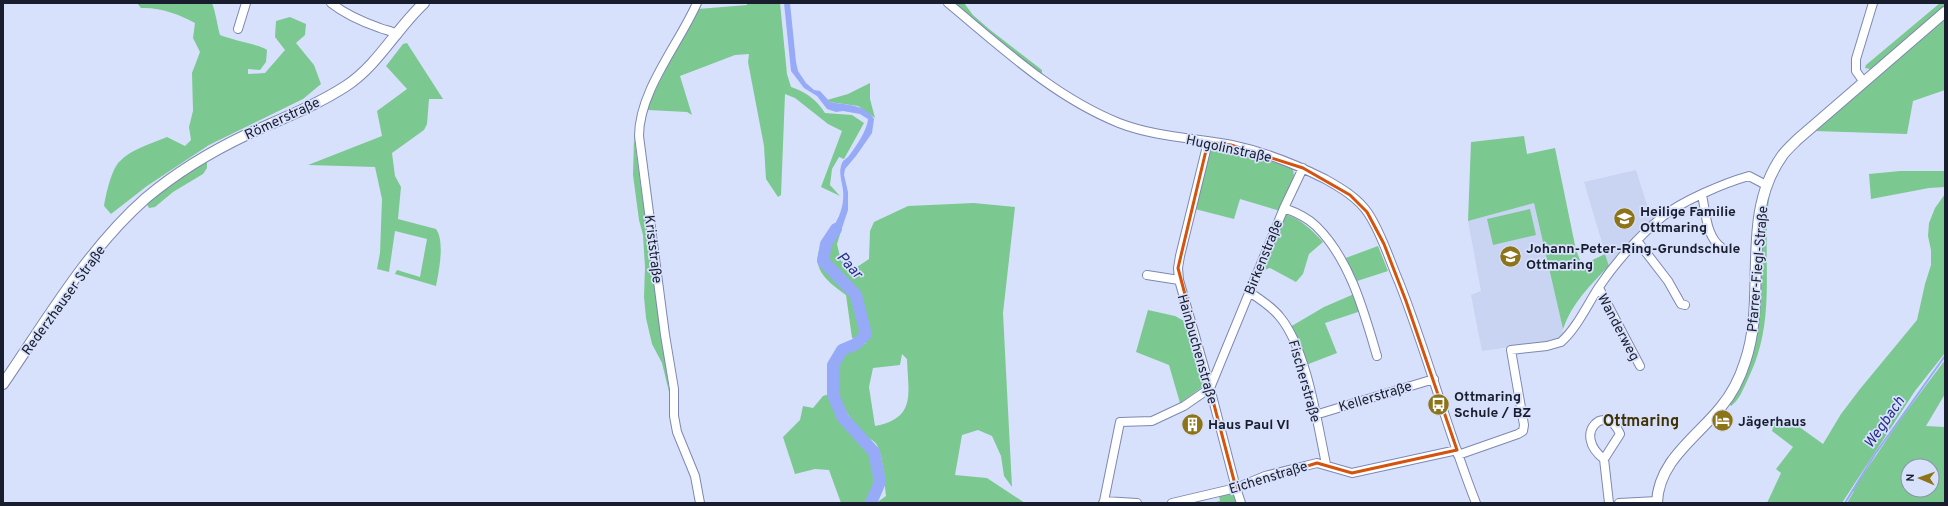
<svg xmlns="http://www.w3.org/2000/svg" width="1948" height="506" font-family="Overpass,sans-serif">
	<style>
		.built { fill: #c9d3f2 }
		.green { fill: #7cc891; fill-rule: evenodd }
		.water { fill: #96aaf7 }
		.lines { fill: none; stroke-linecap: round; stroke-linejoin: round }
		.stream { stroke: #96aaf7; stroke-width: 2 }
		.river { stroke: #96aaf7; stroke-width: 12 }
		.minor-casing { stroke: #7d88b1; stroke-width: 10 }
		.major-casing { stroke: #7d88b1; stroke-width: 12 }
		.minor { stroke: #fff; stroke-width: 8 }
		.major { stroke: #fff; stroke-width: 10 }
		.marked { fill: none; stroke: #d3530f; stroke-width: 3; stroke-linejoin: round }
		.labels { text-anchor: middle; stroke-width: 3.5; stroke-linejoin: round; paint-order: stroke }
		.street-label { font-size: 14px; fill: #191e2e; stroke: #d8e1fc }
		.poi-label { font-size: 14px; font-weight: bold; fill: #191e2e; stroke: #d8e1fc; text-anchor: start }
		.water-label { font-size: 15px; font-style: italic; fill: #252f85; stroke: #d8e1fc }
		.quarter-label { font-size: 16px; font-weight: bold; fill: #3f3207; stroke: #d8e1fc }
	</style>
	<rect width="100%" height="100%" fill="#d8e1fc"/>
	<path class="built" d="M1636,170L1650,214L1655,217L1609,266L1584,182Z
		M1534,203L1563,329L1562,335L1560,338L1546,342L1482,351L1471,295L1481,291L1468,221Z"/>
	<path class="green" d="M137,3H212C216,14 217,24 220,35C231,40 262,45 267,50L266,62L260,70L248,69V74L265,73L285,50L275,37L276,21L290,17L306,24L305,35L296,43L314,65L321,84L303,99L209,145L147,186L111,214L104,206C106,194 111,171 119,162C131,149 151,144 167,137L185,146L191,140L189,127L193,111L192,73L200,52L193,38L195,23C179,14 159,7 141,8Z
		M747,3H780L787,74L791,87C806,92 816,99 825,113L852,115L864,123L844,159L839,157L832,169L830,185L840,196L821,187L842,131L828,124L795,98L785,94L781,195L778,197L766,179L764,146L748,62L749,54L735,55L680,76L692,115L687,112L648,110V105L680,41L698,9L747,5Z
		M951,3H964L973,15L989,29L1042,70V73L1037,72Z
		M1940,3H1945V6L1873,67L1870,69L1865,68L1866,65Z
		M1945,18V90L1913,101L1907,134L1814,131Z
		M407,43L443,99H429L427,124L424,130L392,153L395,176L401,187L398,219L436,229C445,241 439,271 436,286L395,274L397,270L420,277L427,239L395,231L389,272L377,269L380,253L382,199L375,167L308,165L382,136L377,111L407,89L386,66L403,44Z
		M870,83V99L875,118L858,106L830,102L827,100L848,94Z
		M1524,136L1527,154L1555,148L1576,250L1582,265L1605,254L1609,266C1590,285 1572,303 1563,329L1534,203L1468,221L1471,142Z
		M634,137L670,396L662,363L652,344L646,318L644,297L645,267L643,235L639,220L633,175Z
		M1214,149L1264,159L1293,169L1294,176L1280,211L1240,199L1234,219L1195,209L1210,152Z
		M207,160V168L203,174L173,192L155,207L149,208L147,204L170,183Z
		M1900,171H1945V187L1929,188L1871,199L1869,174Z
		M1770,191C1760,257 1779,316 1748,379C1743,389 1740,399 1731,406L1729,404L1756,337L1760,305L1762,220Z
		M1945,194V353L1915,391L1842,503H1767L1781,473L1776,469L1793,447L1772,431L1776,416L1798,426L1823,444L1841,414L1860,389L1917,320L1925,284L1931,265V250L1928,236L1929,223L1935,208Z
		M974,203L1015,207L1003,313L1012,487L1004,476L1001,456L992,436L978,430L962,435L955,475L987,478L1025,503H876L886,496C884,480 884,460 877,445C874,440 867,438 863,433C848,416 834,398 835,375C836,367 836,361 842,355C848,349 859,349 866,343L852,338L846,295C825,280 806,265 826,238L830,243L842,228L837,244L841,261L857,267L869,259L870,231L874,222L908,206ZM902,354L907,359C908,393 917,418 875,426L869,387L873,368L900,365Z
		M1530,209L1536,235L1493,245L1487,219Z
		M1285,214C1302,220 1311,229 1323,242L1309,254L1303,274L1296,282L1270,268L1261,271Z
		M1378,246L1388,271L1354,282L1343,259Z
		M1354,294L1361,311L1325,323L1337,353L1306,365L1290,327L1324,307Z
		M1148,310L1175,316L1186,322L1205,385L1180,403L1169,365L1136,352Z
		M1945,360V394L1926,426L1945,427V503H1847L1854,491H1852L1900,420ZM1908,466H1932V490H1908Z
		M829,394L840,419L870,452L874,482L872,495L865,503H841L829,470L815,469L795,474L783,437L800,420L803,406L813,408L823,396Z
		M1231,493L1234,495L1237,503H1211L1220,501L1219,496Z"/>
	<path class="water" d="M784,3H790L796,62L798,71L806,83L814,90L820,91L830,102C845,105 865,104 874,119L872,133L856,156L845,169L844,175L848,192V210L842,228L829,244L826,238C836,223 845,210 843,190C842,181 838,172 842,163C843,160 846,159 848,157C855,148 867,131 868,119L860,114L843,111L836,112L827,109L817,96L804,88L791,71Z"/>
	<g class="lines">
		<path class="stream" d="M1845,503L1875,454L1945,356"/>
		<path class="river" d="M836,229L826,244L823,261L856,295L866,334L856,344L842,350L833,365V395L843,418L874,452L880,482L871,503"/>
		<defs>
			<path id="minor" d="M331,3C345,14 363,22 380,28C387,31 391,30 397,35
				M697,3C679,44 639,91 639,136L665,335L674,389V416L677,432L695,476L700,503
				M948,3C1001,47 1054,97 1119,123C1155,137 1195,138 1232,145C1265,152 1295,164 1325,179C1341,188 1358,198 1368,213C1382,234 1389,259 1399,282C1428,355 1447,430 1476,503
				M238,29L246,3
				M1863,81L1856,71V59L1873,3
				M1208,142L1180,256L1178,268L1179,280L1210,388L1236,488L1241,503
				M1702,195C1706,213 1706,237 1722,248
				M1284,208C1295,212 1307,217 1316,226C1350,259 1364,312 1377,356
				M1638,242L1668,281L1681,304L1685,305
				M1147,275L1179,280
				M1599,288L1640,366
				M1249,292C1260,299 1272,307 1280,317C1307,350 1317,422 1326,464
				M1315,415L1434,379
				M1458,455L1518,434L1523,431L1524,425L1511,350L1547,346L1561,342C1577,328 1587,305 1599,287C1615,263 1639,236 1662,217C1682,201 1724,183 1749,176L1766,185
				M1604,459C1571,434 1606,401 1620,434L1604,459L1609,503
				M1104,501L1120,422L1152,421L1184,406L1210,388L1284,208L1303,168
				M1103,503L1104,501L1137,503
				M1172,503L1236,488L1265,476L1317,463L1352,473L1457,450
				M1619,503L1657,501"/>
			<path id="major" d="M3,384C47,320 87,250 146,198C177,172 212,151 248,134C281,119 315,106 346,86C378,65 396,29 424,3
				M1657,503C1658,461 1697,437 1721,407C1731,395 1740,378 1745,362C1768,296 1739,217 1782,156C1786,150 1793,144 1798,139L1945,12"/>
		</defs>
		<use href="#minor" class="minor-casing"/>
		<use href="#major" class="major-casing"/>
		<use href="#minor" class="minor"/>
		<use href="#major" class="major"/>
	</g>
	<path class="marked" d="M1208,142L1231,145L1303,168L1350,195L1367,212L1384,244L1406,301L1457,450L1352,473L1317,463L1236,488L1178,268Z"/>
	<defs>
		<symbol id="school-disc" viewBox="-11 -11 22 22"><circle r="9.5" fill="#8e7419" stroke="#d8e1fc"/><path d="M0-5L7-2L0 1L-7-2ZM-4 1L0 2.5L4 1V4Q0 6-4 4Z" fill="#fff"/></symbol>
		<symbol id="bus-disc" viewBox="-11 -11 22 22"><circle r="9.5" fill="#8e7419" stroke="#d8e1fc"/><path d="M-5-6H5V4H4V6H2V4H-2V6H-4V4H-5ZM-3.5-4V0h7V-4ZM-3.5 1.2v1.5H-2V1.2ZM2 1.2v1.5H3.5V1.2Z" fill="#fff"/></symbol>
		<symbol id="hotel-disc" viewBox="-11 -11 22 22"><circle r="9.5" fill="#8e7419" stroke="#d8e1fc"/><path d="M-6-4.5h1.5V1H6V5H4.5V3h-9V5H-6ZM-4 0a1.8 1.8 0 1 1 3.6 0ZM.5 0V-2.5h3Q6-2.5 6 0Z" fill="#fff"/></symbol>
		<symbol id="building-disc" viewBox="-11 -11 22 22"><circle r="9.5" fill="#8e7419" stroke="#d8e1fc"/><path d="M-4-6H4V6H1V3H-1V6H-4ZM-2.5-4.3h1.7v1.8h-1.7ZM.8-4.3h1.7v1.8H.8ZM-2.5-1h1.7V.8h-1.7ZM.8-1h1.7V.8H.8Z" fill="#fff"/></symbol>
	</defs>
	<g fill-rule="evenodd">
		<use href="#school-disc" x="1612" y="206" width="25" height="25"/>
		<use href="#school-disc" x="1498" y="244" width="25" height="25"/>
		<use href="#bus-disc" x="1426" y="392" width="25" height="25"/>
		<use href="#hotel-disc" x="1710" y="408" width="25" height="25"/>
		<use href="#building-disc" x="1180" y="412" width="25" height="25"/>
	</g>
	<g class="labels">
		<g class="street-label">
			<text transform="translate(282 118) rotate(-25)" y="5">Römerstraße</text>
			<text transform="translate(1229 148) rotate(12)" y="5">Hugolinstraße</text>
			<text transform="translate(654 249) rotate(83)" y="5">Kriststraße</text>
			<text transform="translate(1263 257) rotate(-68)" y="5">Birkenstraße</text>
			<text transform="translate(1757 269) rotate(-85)" y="5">Pfarrer-Fiegl-Straße</text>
			<text transform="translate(63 300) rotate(-54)" y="5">Rederzhauser Straße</text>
			<text transform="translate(1619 327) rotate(62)" y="5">Wanderweg</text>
			<text transform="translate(1198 349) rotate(74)" y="5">Hainbuchenstraße</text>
			<text transform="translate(1305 381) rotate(74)" y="5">Fischerstraße</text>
			<text transform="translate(1375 396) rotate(-17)" y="5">Kellerstraße</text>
			<text transform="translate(1268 477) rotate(-17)" y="5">Eichenstraße</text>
		</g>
		<g class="poi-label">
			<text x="1640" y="216">Heilige Familie<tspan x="1640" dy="16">Ottmaring</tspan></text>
			<text x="1526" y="253">Johann-Peter-Ring-Grundschule<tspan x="1526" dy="16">Ottmaring</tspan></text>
			<text x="1454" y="401">Ottmaring<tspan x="1454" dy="16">Schule / BZ</tspan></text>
			<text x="1738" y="426">Jägerhaus</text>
			<text x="1208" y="429">Haus Paul VI</text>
		</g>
		<g class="water-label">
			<text transform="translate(850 265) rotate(48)" y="5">Paar</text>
			<text transform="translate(1884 422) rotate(-55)" y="5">Wegbach</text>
		</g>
		<g class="quarter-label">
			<text x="1641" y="426">Ottmaring</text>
		</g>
	</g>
	<rect width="1948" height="506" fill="none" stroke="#191e2e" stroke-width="8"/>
	<g transform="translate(1920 478) rotate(272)"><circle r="19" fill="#d8e1fc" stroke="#8c93aa"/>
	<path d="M0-3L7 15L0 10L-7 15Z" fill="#8e7419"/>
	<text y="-6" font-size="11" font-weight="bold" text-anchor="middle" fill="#191e2e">N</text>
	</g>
</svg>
